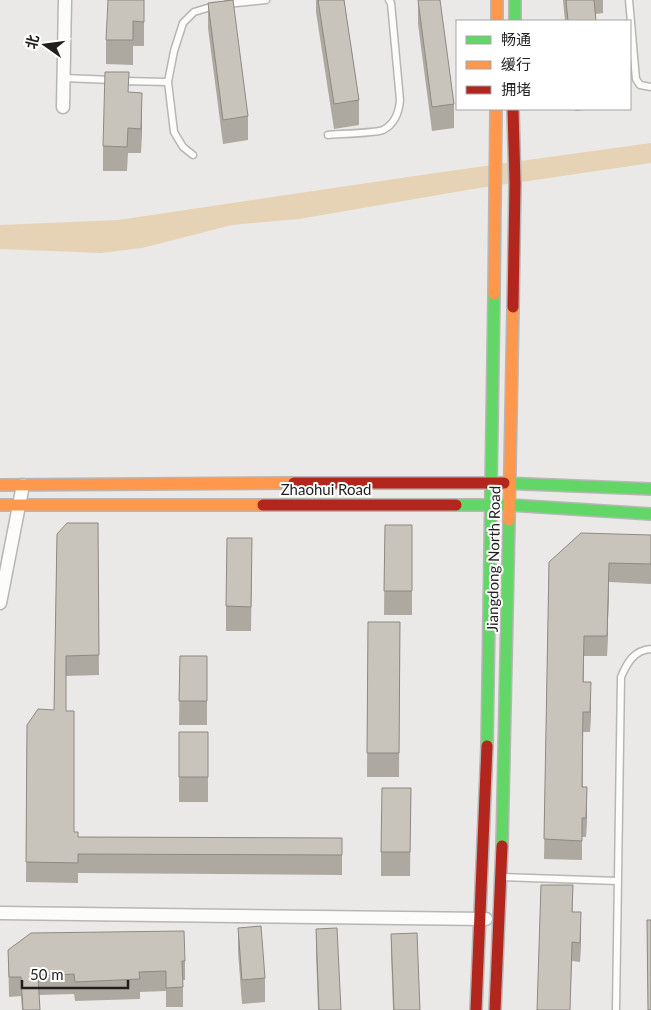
<svg xmlns="http://www.w3.org/2000/svg" width="651" height="1010" font-family="Lato,'Noto Sans SC',sans-serif">
	<style>
		.water { fill: #e6d3b5 }
		.lines { fill: none; stroke-linecap: round; stroke-linejoin: round }
		.lane-casing { stroke: #b7b6b4; stroke-width: 9 }
		.street-casing { stroke: #b7b6b4; stroke-width: 15 }
		.fast-casing { stroke: #b7b6b4; stroke-width: 14 }
		.slow-casing { stroke: #b7b6b4; stroke-width: 14 }
		.jam-casing { stroke: #b7b6b4; stroke-width: 14 }
		.lane { stroke: #fcfcfb; stroke-width: 6 }
		.street { stroke: #fcfcfb; stroke-width: 12 }
		.fast { stroke: #63d668; stroke-width: 11 }
		.slow { stroke: #ff974d; stroke-width: 11 }
		.jam { stroke: #b3261e; stroke-width: 11 }
		.wall { fill: #ada9a1 }
		.shaded-wall { fill: #8d8983 }
		.building { fill: #c9c4bb; stroke: #8d8983 }
		.labels { text-anchor: middle; stroke-width: 4; stroke-linejoin: round; paint-order: stroke }
		.street-label { font-size: 15px; fill: #201f1d; stroke: #fff }
	</style>
	<rect width="100%" height="100%" fill="#ebe9e7"/>
	<path class="water" d="M651,143V163L473,189L299,219L232,225L142,248L101,253L0,249V225L118,220L442,172Z"/>
	<g class="lines">
		<defs>
			<path id="lane" d="M629,0L636,79L640,85L651,87
				M227,4L266,0
				M64,78L112,80
				M122,81L168,82
				M328,135C339,134 376,133 383,130C395,124 399,112 400,100L391,3L389,0
				M193,155L183,147L174,132L168,82L174,51L183,23L194,12L214,6
				M502,877L618,881
				M616,1010L621,677C627,663 634,650 651,649"/>
			<path id="street" d="M63,107L65,0
				M0,603L23,485
				M0,913L486,919"/>
			<path id="fast" d="M515,0V21
				M504,483L651,489
				M456,505H510L651,514
				M487,746L494,294
				M502,846L509,520"/>
			<path id="slow" d="M497,0V21
				M494,294L496,109
				M0,485L294,483
				M0,505H263
				M509,520L513,307"/>
			<path id="jam" d="M513,307L515,184L513,109
				M294,483H504
				M263,505H456
				M476,1010L487,746
				M495,1010L502,846"/>
		</defs>
		<use href="#lane" class="lane-casing"/>
		<use href="#street" class="street-casing"/>
		<use href="#fast" class="fast-casing"/>
		<use href="#slow" class="slow-casing"/>
		<use href="#jam" class="jam-casing"/>
		<use href="#lane" class="lane"/>
		<use href="#street" class="street"/>
		<use href="#fast" class="fast"/>
		<use href="#slow" class="slow"/>
		<use href="#jam" class="jam"/>
	</g>
	<path class="wall" d="M144,0V46H133V65L106,64V40Z
		M316,0H344L359,100V125L334,129L316,12Z
		M418,0L454,104V128L432,131L418,24Z
		M563,0H603V13L596,14V21H565Z
		M208,3L248,116V140L223,144L208,28Z
		M129,93L142,117L141,153H128L127,171H103V146Z
		M575,109H594L575,111Z
		M98,523L99,675L66,676V711L74,832L78,837L342,838V875L78,873V883L26,882L27,725L54,710L57,534Z
		M385,525H412V615H384Z
		M651,535V584L609,582L607,656H584V682L591,701L590,732H583V787L587,807L586,837H582V860L544,859L549,562Z
		M252,563L251,631H226V606Z
		M368,622H400L399,777H367Z
		M180,656H207V725H179Z
		M179,732H208V802H179Z
		M411,788L410,876H381V852Z
		M573,885V912L581,931L580,962L572,961L570,1010Z
		M647,920L651,1010H648Z
		M238,928L265,978V1002L242,1004L238,952Z
		M316,929L341,1010H318L316,953Z
		M391,934L420,1010H393L391,953Z
		M8,950L185,961V980H183V1007H166V991L140,992V999L75,1001L74,994L39,995L40,1010H22L21,996L9,997Z"/>
	<path class="shaded-wall" d="M142,93V117L141,153V129Z
		M609,563V582L607,656V636Z
		M591,682V701L590,732V712Z
		M587,787V807L586,837V818Z
		M581,912V931L580,962V943Z"/>
	<path class="building" d="M108,0H144V22L133,21V40H106Z
		M233,0L248,116L223,120L208,3Z
		M318,0H344L359,100L334,104Z
		M418,0H440L454,104L432,107Z
		M566,0H594L596,21H568Z
		M105,72H129L128,92L142,93L141,129L128,128L127,147L103,146Z
		M67,523H98L99,655L66,656V711H74V832H78V837L342,838V855L78,854V863L26,862L27,725L38,709L54,710L57,534Z
		M385,525H412V591H384Z
		M581,533L651,535V564L609,563L607,636H584L583,682H591L590,712H583L582,787H587L586,818H582V841L544,839L549,562Z
		M227,538H252L251,607L226,606Z
		M368,622H400L399,753H367Z
		M180,656H207V701H179Z
		M179,732H208V777H179Z
		M382,788H411L410,852H381Z
		M541,885H573L572,912H581L580,943L572,942L570,1010H537Z
		M647,920H651V1010H648Z
		M261,926L265,978L242,980L238,928Z
		M337,928L341,1010H319L316,929Z
		M184,931L185,961H182L183,987L166,988V971L139,972L140,979L75,982L74,974L38,976L40,1010H23L21,977H9L8,950L31,933Z
		M417,933L420,1010H394L391,934Z"/>
	<g class="labels">
		<g class="street-label">
			<text x="326" y="495">Zhaohui Road</text>
			<text transform="translate(494 559) rotate(-89)" y="5">Jiangdong North Road</text>
		</g>
	</g>
	<rect x="456" y="20" width="175" height="90" fill="#ffffff" stroke="#a6a5a5"/>
	<rect x="466" y="36" width="25" height="8" fill="#63d668" stroke="#a6a5a5"/>
	<text x="501" y="45" font-size="15" fill="#201f1d">畅通</text>
	<rect x="466" y="61" width="25" height="8" fill="#ff974d" stroke="#a6a5a5"/>
	<text x="501" y="70" font-size="15" fill="#201f1d">缓行</text>
	<rect x="466" y="86" width="25" height="8" fill="#b3261e" stroke="#a6a5a5"/>
	<text x="501" y="95" font-size="15" fill="#201f1d">拥堵</text>
	<g transform="translate(45 45) rotate(284)" stroke="#ffffff" stroke-width="4" paint-order="stroke">
	<path d="M0-4L9 19L0 12L-9 19Z" fill="#201f1d"/>
	<text y="-8" font-size="14" font-weight="bold" text-anchor="middle" fill="#201f1d">北</text>
	</g>
	<path d="M22 980v8h106v-8" fill="none" stroke="#201f1d" stroke-width="2.5"/>
	<text x="30" y="980" font-size="15" fill="#201f1d" stroke="#ffffff" stroke-width="4" paint-order="stroke">50 m</text>
</svg>
